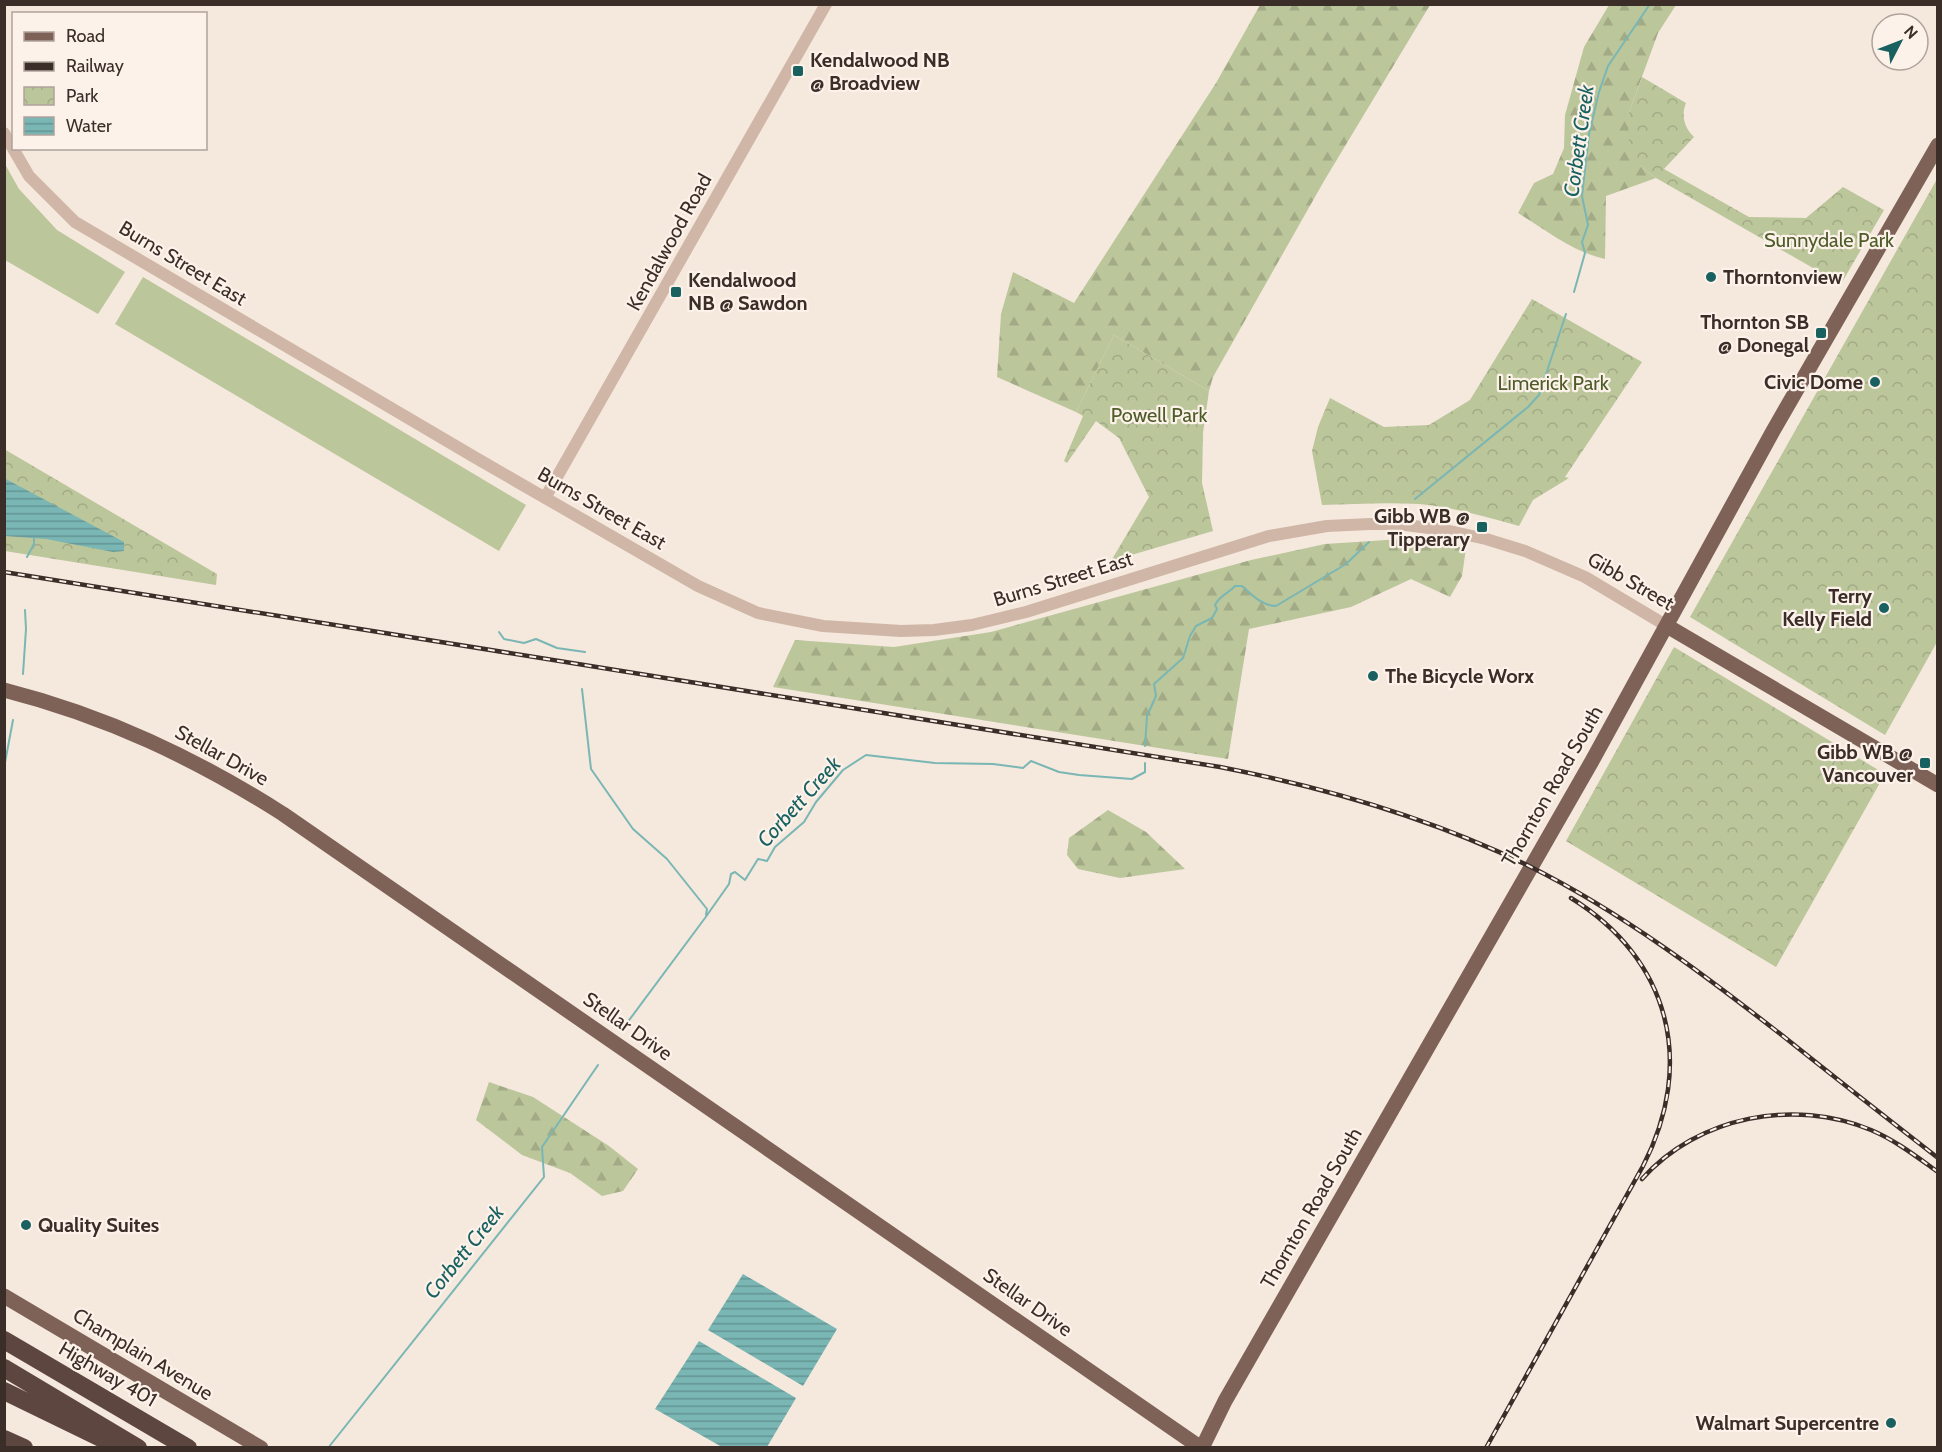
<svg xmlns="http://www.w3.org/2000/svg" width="1942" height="1452" font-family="Cabin,sans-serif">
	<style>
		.grass { fill: #bbc69b }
		.forest { fill: url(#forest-firs) }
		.park { fill: url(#park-crowns) }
		.water { fill: url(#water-rules) }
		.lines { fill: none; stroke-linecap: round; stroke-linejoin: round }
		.stream { stroke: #79b6b4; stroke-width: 2 }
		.minor { stroke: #cfb6a7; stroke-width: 12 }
		.major { stroke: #7e6258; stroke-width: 15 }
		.highway { stroke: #5d463f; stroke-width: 18 }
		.rail-casing { stroke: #3b2d28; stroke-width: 4.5 }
		.rail { stroke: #fcf2ea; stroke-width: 2; stroke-dasharray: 7; stroke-linecap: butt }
		.poi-dot { fill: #196161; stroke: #fcf2ea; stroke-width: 2 }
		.labels { text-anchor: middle; stroke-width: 4.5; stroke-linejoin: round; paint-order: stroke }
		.poi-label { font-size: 20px; font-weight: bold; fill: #3b2d28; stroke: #fcf2ea; text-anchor: end }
		.park-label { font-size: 20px; fill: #4d5c29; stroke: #fcf2ea }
		.street-label { font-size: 20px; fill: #3b2d28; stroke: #fcf2ea }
		.water-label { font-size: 21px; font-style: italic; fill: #196161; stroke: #fcf2ea }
	</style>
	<defs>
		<pattern id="forest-firs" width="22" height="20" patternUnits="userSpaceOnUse" patternTransform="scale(1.5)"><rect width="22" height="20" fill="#bbc69b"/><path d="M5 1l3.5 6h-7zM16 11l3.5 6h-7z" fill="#a2aa86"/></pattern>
		<pattern id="park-crowns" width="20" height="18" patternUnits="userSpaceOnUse" patternTransform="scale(1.5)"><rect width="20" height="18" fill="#bbc69b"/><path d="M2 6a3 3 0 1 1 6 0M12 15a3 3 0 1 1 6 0" fill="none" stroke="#a2aa86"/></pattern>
		<pattern id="water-rules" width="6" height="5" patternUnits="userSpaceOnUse" patternTransform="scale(1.5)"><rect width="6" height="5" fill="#79b6b4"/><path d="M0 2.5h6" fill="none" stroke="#649492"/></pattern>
	</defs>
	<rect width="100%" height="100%" fill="#f5e8dd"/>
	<path class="grass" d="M5,164L19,189L57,230L125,272L98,314L5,260Z
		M143,277L526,505L499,551L115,324Z"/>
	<path class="forest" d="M1260,5H1430L1324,181L1213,377L1209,391L1114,335L1076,412L997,377L1001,314L1013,272L1074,303L1216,83Z
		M1609,5H1676L1658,33L1628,115L1640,166L1656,178L1606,196L1605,259C1573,252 1546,230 1518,213L1534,183L1553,174L1564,148L1565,115L1584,47Z
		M1402,539L1466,548L1462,576L1450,597L1411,579L1351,607L1249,629L1228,759L773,687L795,640L894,647L991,632L1251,560L1325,544Z
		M1108,810L1146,832L1185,869L1120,878L1078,869L1067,855L1069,838Z
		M489,1082L533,1097L609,1146L638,1169L623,1191L602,1196L570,1173L522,1155L476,1120Z"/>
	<path class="park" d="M1642,77L1686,103C1681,115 1684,128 1694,137L1664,169L1749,217L1806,218L1843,187L1884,210L1841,284L1656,178L1640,166L1629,145L1628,115Z
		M1937,179V642L1885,735L1690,617Z
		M1532,299L1642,362L1565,477L1569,478L1533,500L1519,526C1486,517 1453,507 1419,504C1387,502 1354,504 1322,505L1312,451L1318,427L1330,398L1384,427L1429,425L1470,400Z
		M1114,335L1209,391L1203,433L1202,483L1213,531L1111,561L1149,497L1119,438L1096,421L1067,463L1064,461L1083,416L1076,412Z
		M4,449L217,574L216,585L5,551Z
		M1674,647L1885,774L1776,967L1566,841Z"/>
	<path class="water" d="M4,478L124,542V551L113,552L46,539L5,536Z
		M743,1274L837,1329L803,1386L708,1330Z
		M699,1341L796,1398L767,1447H722L655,1409Z"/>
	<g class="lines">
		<path class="stream" d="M1574,292L1585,253L1582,242L1588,225L1582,196L1589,134L1599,92L1608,66L1650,4
			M1415,499L1528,407L1539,395L1566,314
			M27,557L34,544V538
			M499,632L504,639L524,643L536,639L557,648L585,652
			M23,674L26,629L25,610
			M582,689L591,769L633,829L667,859L707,909L706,915
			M1145,746L1147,716L1156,696L1154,684L1183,658L1190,636L1196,626L1212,618L1217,609L1215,605C1220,595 1228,594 1235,586H1242C1252,595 1262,606 1276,606L1346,564L1369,542
			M4,768L13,720
			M624,1027L705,918L729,884L731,874L735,872L745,880L758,859L767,861L775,847L804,822L816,802L843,770L866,755L935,763L993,764L1023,768L1031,761L1059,772L1079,775L1132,779L1145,772V763
			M328,1448L544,1177L542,1147L598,1065"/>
		<path class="minor" d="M4,133L29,176L75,222L476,458L698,586L758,613L823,626L901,631L934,630L972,625L1026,612L1269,536L1327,526L1370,524H1398L1445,530L1486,539L1525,551L1585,577L1667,626
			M545,498L826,4"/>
		<path class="major" d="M1667,626L1938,785
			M4,690C106,716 195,758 283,814L1201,1448
			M4,1296L261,1448
			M1202,1448L1225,1401L1592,761L1773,431L1938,145"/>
		<path class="highway" d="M4,1340L188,1448
			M4,1368L138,1448
			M4,1391L111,1443
			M4,1439L24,1448"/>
		<defs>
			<path id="rail" d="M4,572L1220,767C1327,788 1431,818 1529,866C1623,913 1706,976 1788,1040C1838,1080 1888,1119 1938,1158
				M1642,1179C1698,1116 1794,1098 1871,1130C1895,1140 1917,1157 1938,1172
				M1486,1448L1643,1166C1696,1063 1670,959 1571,898"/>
		</defs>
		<use href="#rail" class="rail-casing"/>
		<use href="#rail" class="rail"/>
	</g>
	<g class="poi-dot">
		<rect x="792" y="65" width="12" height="12" rx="3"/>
		<circle cx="1711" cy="277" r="6"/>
		<rect x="670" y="286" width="12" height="12" rx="3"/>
		<rect x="1815" y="327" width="12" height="12" rx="3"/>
		<circle cx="1875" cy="382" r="6"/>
		<rect x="1476" y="521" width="12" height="12" rx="3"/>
		<circle cx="1884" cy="608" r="6"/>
		<circle cx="1373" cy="676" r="6"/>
		<rect x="1919" y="757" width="12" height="12" rx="3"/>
		<circle cx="26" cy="1225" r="6"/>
		<circle cx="1891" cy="1423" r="6"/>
	</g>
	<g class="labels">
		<g class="poi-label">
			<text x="810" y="67" text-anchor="start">Kendalwood NB<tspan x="810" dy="23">@ Broadview</tspan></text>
			<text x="1723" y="284" text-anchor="start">Thorntonview</text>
			<text x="688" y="287" text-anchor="start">Kendalwood<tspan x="688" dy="23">NB @ Sawdon</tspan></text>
			<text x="1809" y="329">Thornton SB<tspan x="1809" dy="23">@ Donegal</tspan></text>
			<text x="1863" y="389">Civic Dome</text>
			<text x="1470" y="523">Gibb WB @<tspan x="1470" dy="23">Tipperary</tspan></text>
			<text x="1872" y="603">Terry<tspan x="1872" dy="23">Kelly Field</tspan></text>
			<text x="1385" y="683" text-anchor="start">The Bicycle Worx</text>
			<text x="1913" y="759">Gibb WB @<tspan x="1913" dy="23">Vancouver</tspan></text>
			<text x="38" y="1232" text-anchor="start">Quality Suites</text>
			<text x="1879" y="1430">Walmart Supercentre</text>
		</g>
		<g class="park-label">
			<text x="1829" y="247">Sunnydale Park</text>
			<text x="1553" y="390">Limerick Park</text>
			<text x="1159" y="422">Powell Park</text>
		</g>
		<g class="street-label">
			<text transform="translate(669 242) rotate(-61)" y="7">Kendalwood Road</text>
			<text transform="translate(183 263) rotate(31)" y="7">Burns Street East</text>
			<text transform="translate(602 508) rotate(30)" y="7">Burns Street East</text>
			<text transform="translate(1063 579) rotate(-17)" y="7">Burns Street East</text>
			<text transform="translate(1631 581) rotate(30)" y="7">Gibb Street</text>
			<text transform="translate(222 755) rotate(29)" y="7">Stellar Drive</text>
			<text transform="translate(1552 786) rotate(-60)" y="7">Thornton Road South</text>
			<text transform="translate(628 1026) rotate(35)" y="7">Stellar Drive</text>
			<text transform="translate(1311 1208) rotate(-60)" y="7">Thornton Road South</text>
			<text transform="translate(1028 1302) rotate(35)" y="7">Stellar Drive</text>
			<text transform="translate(143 1354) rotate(31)" y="7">Champlain Avenue</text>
			<text transform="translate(108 1374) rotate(30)" y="7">Highway 401</text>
		</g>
		<g class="water-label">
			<text transform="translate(1579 141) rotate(-82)" y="7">Corbett Creek</text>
			<text transform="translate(799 802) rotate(-48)" y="7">Corbett Creek</text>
			<text transform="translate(464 1252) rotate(-51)" y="7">Corbett Creek</text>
		</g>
	</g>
	<rect width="1942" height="1452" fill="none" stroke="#3b2d28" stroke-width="12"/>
	<rect x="12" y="12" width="195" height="138" fill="#fcf2ea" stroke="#afa39c" stroke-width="1.5"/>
	<rect x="24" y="32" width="30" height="9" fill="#7e6258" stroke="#afa39c" stroke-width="1.5"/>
	<text x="66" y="42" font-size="18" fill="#3b2d28">Road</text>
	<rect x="24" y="62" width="30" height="9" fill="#3b2d28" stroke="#afa39c" stroke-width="1.5"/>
	<text x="66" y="72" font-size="18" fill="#3b2d28">Railway</text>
	<rect x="24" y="87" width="30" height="18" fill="url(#park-crowns)" stroke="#afa39c" stroke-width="1.5"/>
	<text x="66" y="102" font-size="18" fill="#3b2d28">Park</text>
	<rect x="24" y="117" width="30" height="18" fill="url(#water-rules)" stroke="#afa39c" stroke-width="1.5"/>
	<text x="66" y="132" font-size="18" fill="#3b2d28">Water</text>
	<g transform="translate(1900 42) rotate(48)"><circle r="28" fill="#fcf2ea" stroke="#afa39c" stroke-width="1.5"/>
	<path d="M0-4.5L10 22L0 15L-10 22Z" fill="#196161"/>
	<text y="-9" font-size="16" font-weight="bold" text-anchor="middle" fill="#3b2d28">N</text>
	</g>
</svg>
